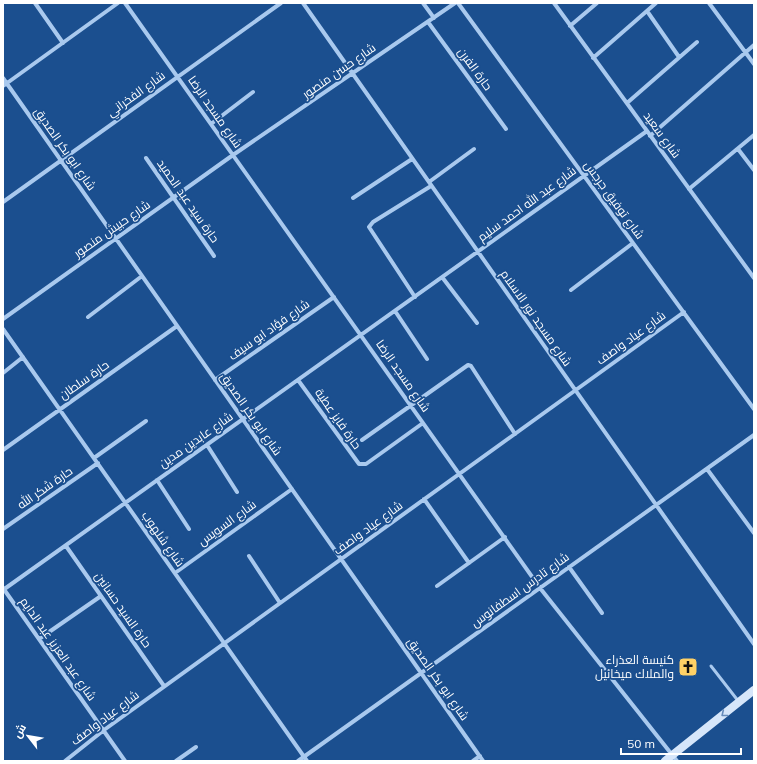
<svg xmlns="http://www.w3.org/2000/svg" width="757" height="764" font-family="Mulish,Cairo,sans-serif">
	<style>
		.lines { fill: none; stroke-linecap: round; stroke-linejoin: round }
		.lane { stroke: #a9c9ee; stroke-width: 3 }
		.street { stroke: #a9c9ee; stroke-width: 4 }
		.secondary { stroke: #d6e6fa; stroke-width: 8 }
		.oneway { stroke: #668bba }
		.labels { text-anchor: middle; stroke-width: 3.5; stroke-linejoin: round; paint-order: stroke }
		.street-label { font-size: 12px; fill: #fff; stroke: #1b4f8f }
		.poi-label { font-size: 12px; fill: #fff; stroke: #1b4f8f; text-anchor: end }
	</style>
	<rect width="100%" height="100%" fill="#1b4f8f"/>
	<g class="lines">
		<path class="lane" d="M711,666L739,702"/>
		<path class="street" d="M35,3L63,43
			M125,3L540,588L677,761
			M303,3L754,644
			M423,3L434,18
			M458,3L754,409
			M554,3L754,278
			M709,3L754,64
			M647,11L679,57
			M428,22L506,129
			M570,26L597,3
			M593,58L656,3
			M3,78L483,761
			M3,86L118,3
			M627,103L697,42
			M211,124L253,92
			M650,136L754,45
			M738,149L754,170
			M146,158L214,256
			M429,182L474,149
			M689,189L754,135
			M353,198L412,159
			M3,202L281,3
			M442,277L477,323
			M571,290L633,243
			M415,297L369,227L373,222L431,186
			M395,311L427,359
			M88,317L142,276
			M3,319L233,155L455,3
			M3,329L307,761
			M3,373L23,357
			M215,380L334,297
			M298,380L359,464H366L423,423
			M362,440L468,365L471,366L515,434
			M207,445L237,492
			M3,450L177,326
			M94,458L146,421
			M707,469L754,533
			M157,480L189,529
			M424,499L469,563
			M3,529L98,463
			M66,546L164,686
			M249,556L280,603
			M569,567L602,613
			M175,573L292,489
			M437,586L505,537
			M3,588L125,761
			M3,590L647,131
			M39,639L101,596
			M65,761L104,730L684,312
			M176,761L196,747
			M298,761L754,435
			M473,761L480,756"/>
		<path class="secondary" d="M665,761L754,690"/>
	</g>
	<defs><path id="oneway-chevron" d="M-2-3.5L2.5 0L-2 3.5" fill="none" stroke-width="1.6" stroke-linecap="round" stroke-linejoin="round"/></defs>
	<use class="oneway" href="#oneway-chevron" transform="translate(724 714) rotate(141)"/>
	<defs>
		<symbol id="church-square" viewBox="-11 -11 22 22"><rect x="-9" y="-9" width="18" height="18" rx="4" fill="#ffd166" stroke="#1b4f8f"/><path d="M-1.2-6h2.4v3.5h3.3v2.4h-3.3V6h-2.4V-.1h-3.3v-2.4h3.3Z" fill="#111"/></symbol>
	</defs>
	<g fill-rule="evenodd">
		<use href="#church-square" x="677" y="656" width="22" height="22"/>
	</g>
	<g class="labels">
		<g class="street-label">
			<text transform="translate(475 69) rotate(54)" y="4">حارة الفرن</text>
			<text transform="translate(339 71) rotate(-35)" y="4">شارع حسن منصور</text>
			<text transform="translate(136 94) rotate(-36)" y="4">شارع الفخراني</text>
			<text transform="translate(215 112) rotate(55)" y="4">شارع مسجد الرضا</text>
			<text transform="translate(662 135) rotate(54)" y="4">شارع سعيد</text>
			<text transform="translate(65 149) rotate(55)" y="4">شارع ابو بكر الصديق</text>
			<text transform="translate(614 200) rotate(54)" y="4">شارع توفيق جرجس</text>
			<text transform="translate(188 201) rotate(55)" y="4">حارة سيد عبد الحميد</text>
			<text transform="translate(527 204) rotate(-36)" y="4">شارع عبد الله احمد سليم</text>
			<text transform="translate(112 229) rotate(-35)" y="4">شارع حبيش منصور</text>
			<text transform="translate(536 318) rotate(55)" y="4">شارع مسجد نور الاسلام</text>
			<text transform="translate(269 330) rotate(-35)" y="4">شارع فؤاد ابو سيف</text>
			<text transform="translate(631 338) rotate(-36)" y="4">شارع عياد واصف</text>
			<text transform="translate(403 376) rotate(55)" y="4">شارع مسجد الرضا</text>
			<text transform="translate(84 380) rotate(-35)" y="4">حارة سلطان</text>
			<text transform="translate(251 414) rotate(55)" y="4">شارع ابو بكر الصديق</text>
			<text transform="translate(338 419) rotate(55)" y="4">حارة فايز عطية</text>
			<text transform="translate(196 440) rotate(-35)" y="4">شارع عابدين مدين</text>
			<text transform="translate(45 488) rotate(-35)" y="4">حارة شكر الله</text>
			<text transform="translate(227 523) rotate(-36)" y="4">شارع السويس</text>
			<text transform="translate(368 528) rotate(-36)" y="4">شارع عياد واصف</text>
			<text transform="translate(163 539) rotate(55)" y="4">شارع شلهوب</text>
			<text transform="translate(520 590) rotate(-36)" y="4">شارع تادرس اسطفانوس</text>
			<text transform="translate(123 610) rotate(55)" y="4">حارة السيد حسانين</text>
			<text transform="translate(58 649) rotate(55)" y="4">شارع عبد العزيز عبد الدايم</text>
			<text transform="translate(438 679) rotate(55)" y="4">شارع ابو بكر الصديق</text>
			<text transform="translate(105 718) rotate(-37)" y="4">شارع عياد واصف</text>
		</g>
		<g class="poi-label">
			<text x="674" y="664">كنيسة العذراء<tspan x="674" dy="14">والملاك ميخائيل</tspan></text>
		</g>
	</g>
	<rect width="757" height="764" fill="none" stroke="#ffffff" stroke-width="8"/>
	<g transform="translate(28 736) rotate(301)" stroke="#1b4f8f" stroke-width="3" paint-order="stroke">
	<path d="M0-3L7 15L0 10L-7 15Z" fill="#ffffff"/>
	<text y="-6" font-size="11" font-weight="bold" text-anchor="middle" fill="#ffffff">ش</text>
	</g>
	<path d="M621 748v6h120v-6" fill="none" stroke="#ffffff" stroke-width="2"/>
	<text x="627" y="748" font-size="12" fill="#ffffff" stroke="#1b4f8f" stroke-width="3" paint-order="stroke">50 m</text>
</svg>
